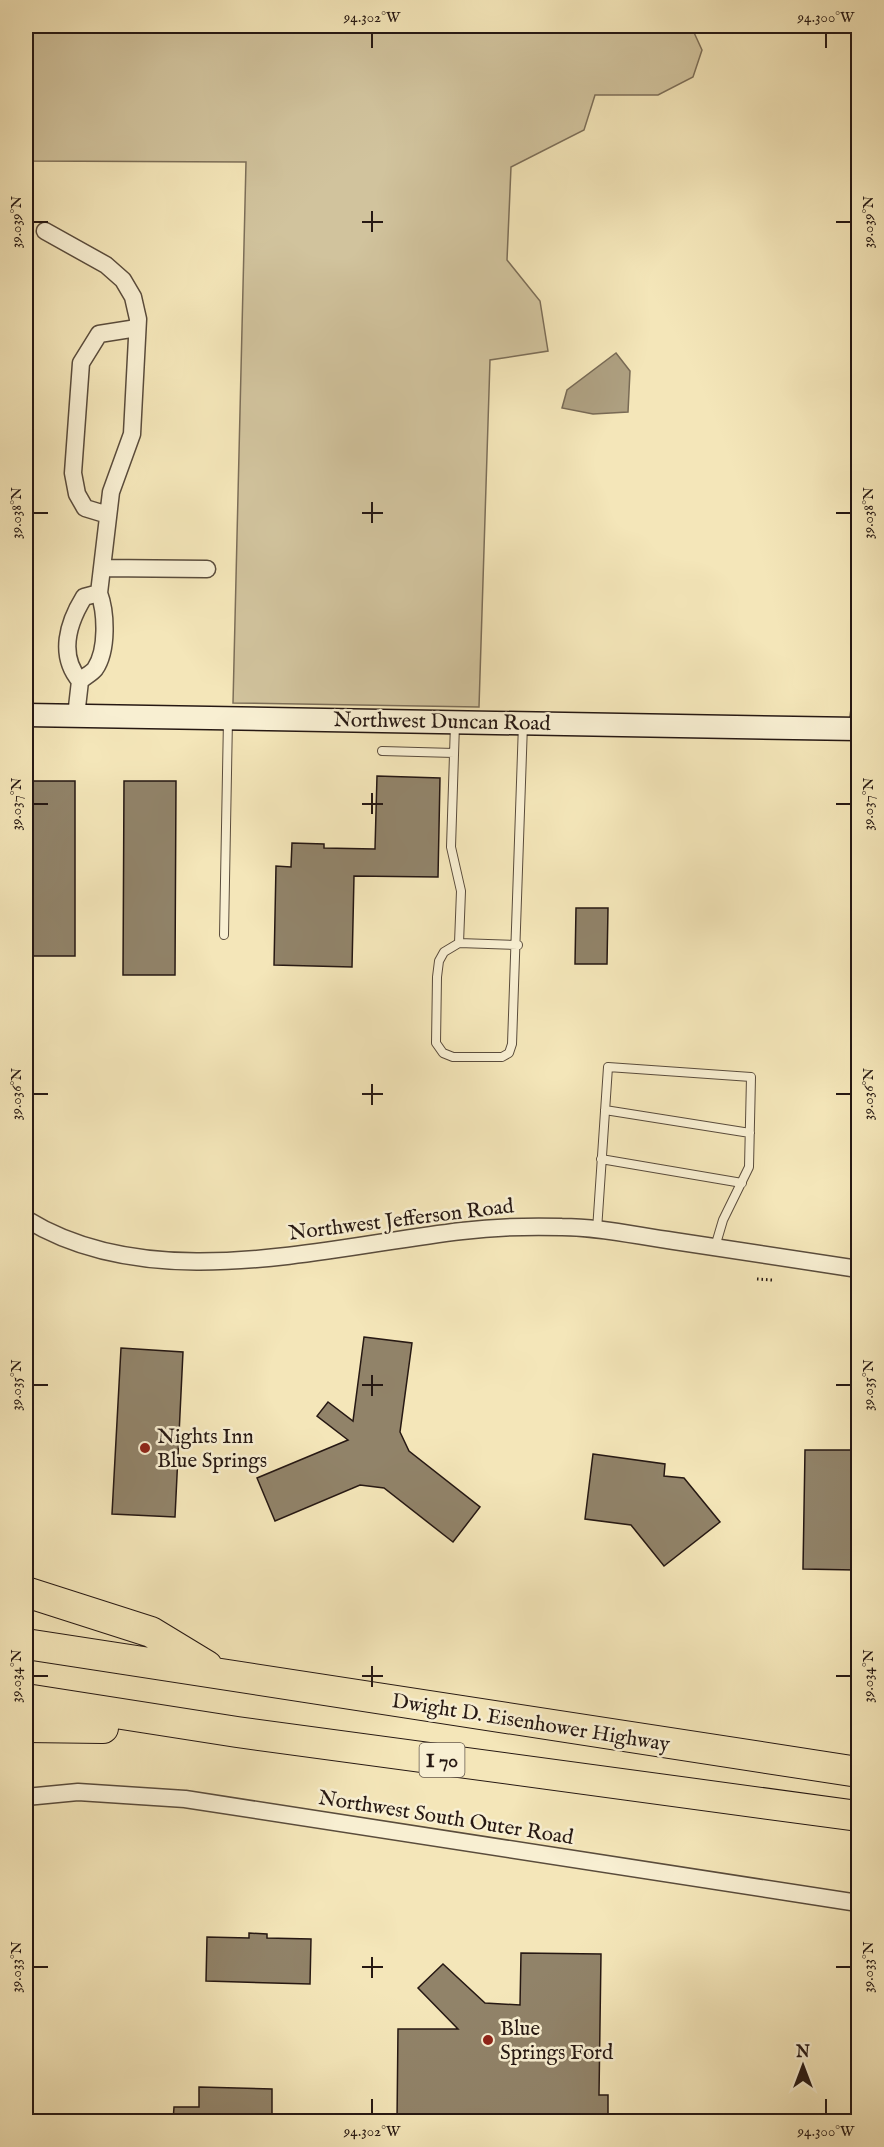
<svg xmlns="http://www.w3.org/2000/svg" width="884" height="2147" font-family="'IM FELL English',serif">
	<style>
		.green { fill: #d1c39d; stroke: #7c6e58; stroke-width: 1.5 }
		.water { fill: #aea081; stroke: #786a55; stroke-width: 1.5 }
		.building { fill: #918369; stroke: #261813; stroke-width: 1.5 }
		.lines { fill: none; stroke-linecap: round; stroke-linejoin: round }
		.lane-casing { stroke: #5a4c3c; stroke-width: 10 }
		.street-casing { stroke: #5a4c3c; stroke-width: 19 }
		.secondary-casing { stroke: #261813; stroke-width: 25 }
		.highway-casing { stroke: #261813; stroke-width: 32 }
		.path { stroke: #261813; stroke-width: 3; stroke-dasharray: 1.5 3; stroke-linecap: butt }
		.lane { stroke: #f8efd2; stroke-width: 8 }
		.street { stroke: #f8efd2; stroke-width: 16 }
		.secondary { stroke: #f8efd2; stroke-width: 22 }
		.highway { stroke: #f4e6b9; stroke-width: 30 }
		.ticks { fill: none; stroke: #261813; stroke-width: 2 }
		.poi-dot { fill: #8f2418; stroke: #f8efd2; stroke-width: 2 }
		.labels { text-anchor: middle; stroke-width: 5; stroke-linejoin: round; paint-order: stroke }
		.shield { fill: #f8efd2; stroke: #65584c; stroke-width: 1.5 }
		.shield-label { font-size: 20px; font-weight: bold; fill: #261813 }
		.street-label { font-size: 21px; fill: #261813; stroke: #f8efd2 }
		.poi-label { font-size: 21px; fill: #261813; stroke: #f8efd2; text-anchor: start }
		.neatline { fill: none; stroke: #261813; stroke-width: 2 }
		.ticks-label { font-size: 15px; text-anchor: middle; fill: #261813 }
	</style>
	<rect width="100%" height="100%" fill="#f4e6b9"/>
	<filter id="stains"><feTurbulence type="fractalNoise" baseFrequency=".00333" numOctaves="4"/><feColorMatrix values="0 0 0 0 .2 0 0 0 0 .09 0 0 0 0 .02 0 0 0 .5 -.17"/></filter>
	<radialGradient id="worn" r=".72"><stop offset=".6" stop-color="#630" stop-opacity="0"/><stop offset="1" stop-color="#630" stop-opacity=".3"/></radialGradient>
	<path class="green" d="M26,26H691L702,50L693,77L658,95H595L584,130L511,167L507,260L540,301L548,351L490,360L479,707L233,703L246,162L26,161Z"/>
	<path class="water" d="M616,353L630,371L628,412L593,414L562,408L567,390Z"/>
	<path class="building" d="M377,776L440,778L438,877L354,876L352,967L274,965L276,866L291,867L292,843L324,844V848L375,849Z
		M26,781H75V956H26Z
		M124,781H176L175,975H123Z
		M576,908H608L607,964H575Z
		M364,1337L412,1343L400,1432L409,1451L480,1507L453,1542L384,1488L360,1485L275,1521L257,1478L348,1440L317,1416L328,1402L353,1421Z
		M121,1348L183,1352L175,1517L112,1514Z
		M805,1450H857L855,1570L803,1569Z
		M593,1454L665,1464L664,1476L684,1478L720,1522L664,1566L631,1525L585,1519Z
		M249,1933L267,1934V1938L311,1939L310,1984L206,1981L207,1937L249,1938Z
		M521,1953L601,1954L599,2095H608V2121H397L398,2029H458L418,1988L443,1964L485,2003L520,2005Z
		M199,2087L272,2089V2116L251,2115V2121H173L174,2107H199Z"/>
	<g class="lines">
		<defs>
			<path id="lane" d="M455,724L451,847L461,891L459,943
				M853,728L858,685
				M382,751L454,753
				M224,935L228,719
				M518,945L459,943L444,952L439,961L437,977L436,1043L443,1053L453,1057H502L509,1053L512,1044L523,724
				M605,1110L750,1133
				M601,1159L742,1183
				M597,1230L608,1067L751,1077L749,1167L723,1220L715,1247"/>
			<path id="street" d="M45,231L106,265L123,280L133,297L138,319L132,434L111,492L99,593
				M108,515L85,508L77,494L73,473L81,363L99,334L137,328
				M102,568L207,569
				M76,716L80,681C84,677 92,673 95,669C108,650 106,612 99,593L84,597C68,623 58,655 80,681
				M26,1219C152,1297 325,1247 462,1231C495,1227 528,1226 562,1227C599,1227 637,1236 674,1241C736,1251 797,1260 858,1269
				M26,1797L78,1792L185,1799L858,1903"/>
			<path id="secondary" d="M26,715L858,729"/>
			<path id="highway" d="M26,1592L151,1632L207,1666
				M26,1644L858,1772
				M26,1699L237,1732L858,1816
				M26,1727L103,1728"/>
		</defs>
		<use href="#lane" class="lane-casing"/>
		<use href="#street" class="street-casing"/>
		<use href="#secondary" class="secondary-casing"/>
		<use href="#highway" class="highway-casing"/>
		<path class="path" d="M757,1279L772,1280"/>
		<use href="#lane" class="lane"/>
		<use href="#street" class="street"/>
		<use href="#secondary" class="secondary"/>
		<use href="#highway" class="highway"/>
	</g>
	<path class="ticks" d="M372,33V48M826,33V48M372,211V232M33,222H48M362,222H383M836,222H851M372,502V523M33,513H48M362,513H383M836,513H851M372,793V814M33,804H48M362,804H383M836,804H851M372,1084V1105M33,1094H48M362,1094H383M836,1094H851M372,1375V1396M33,1385H48M362,1385H383M836,1385H851M372,1666V1687M33,1676H48M362,1676H383M836,1676H851M372,1957V1978M33,1967H48M362,1967H383M836,1967H851M372,2099V2114M826,2099V2114"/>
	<g class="poi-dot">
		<circle cx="145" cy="1448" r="6"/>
		<circle cx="488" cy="2040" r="6"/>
	</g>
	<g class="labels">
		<rect class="shield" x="419.5" y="1743" width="45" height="34" rx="4.5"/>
		<g class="shield-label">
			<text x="442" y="1767">I 70</text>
		</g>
		<g class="street-label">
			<text transform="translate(442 721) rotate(1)" y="7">Northwest Duncan Road</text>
			<text transform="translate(401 1219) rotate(-7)" y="7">Northwest Jefferson Road</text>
			<text transform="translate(531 1722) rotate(9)" y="7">Dwight D. Eisenhower Highway</text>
			<text transform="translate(446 1817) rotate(9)" y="7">Northwest South Outer Road</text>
		</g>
		<g class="poi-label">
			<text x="157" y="1443">Nights Inn<tspan x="157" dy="24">Blue Springs</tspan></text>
			<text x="500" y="2035">Blue<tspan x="500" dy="24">Springs Ford</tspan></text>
		</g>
	</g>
	<rect width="884" height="2147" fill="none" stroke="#f4e6b9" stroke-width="66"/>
	<g transform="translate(803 2066)" stroke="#f8efd2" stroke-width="4.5" paint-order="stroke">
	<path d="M0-4.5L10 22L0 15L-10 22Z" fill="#261813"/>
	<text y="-9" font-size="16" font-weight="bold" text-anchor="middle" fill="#261813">N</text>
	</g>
	<rect x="33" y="33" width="818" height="2081" class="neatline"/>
	<g class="ticks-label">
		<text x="372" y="22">94.302°W</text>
		<text x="826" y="22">94.300°W</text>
		<text transform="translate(16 222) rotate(-90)" y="5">39.039°N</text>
		<text transform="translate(868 222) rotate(-90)" y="5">39.039°N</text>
		<text transform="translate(16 513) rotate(-90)" y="5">39.038°N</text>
		<text transform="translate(868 513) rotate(-90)" y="5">39.038°N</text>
		<text transform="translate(16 804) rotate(-90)" y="5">39.037°N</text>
		<text transform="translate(868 804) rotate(-90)" y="5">39.037°N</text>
		<text transform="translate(16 1094) rotate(-90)" y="5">39.036°N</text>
		<text transform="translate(868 1094) rotate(-90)" y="5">39.036°N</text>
		<text transform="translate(16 1385) rotate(-90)" y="5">39.035°N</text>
		<text transform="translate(868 1385) rotate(-90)" y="5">39.035°N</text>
		<text transform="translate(16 1676) rotate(-90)" y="5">39.034°N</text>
		<text transform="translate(868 1676) rotate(-90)" y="5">39.034°N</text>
		<text transform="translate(16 1967) rotate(-90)" y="5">39.033°N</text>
		<text transform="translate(868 1967) rotate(-90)" y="5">39.033°N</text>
		<text x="372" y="2136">94.302°W</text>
		<text x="826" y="2136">94.300°W</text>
	</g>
	<rect width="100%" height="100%" filter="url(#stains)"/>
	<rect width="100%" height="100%" fill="url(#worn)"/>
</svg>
